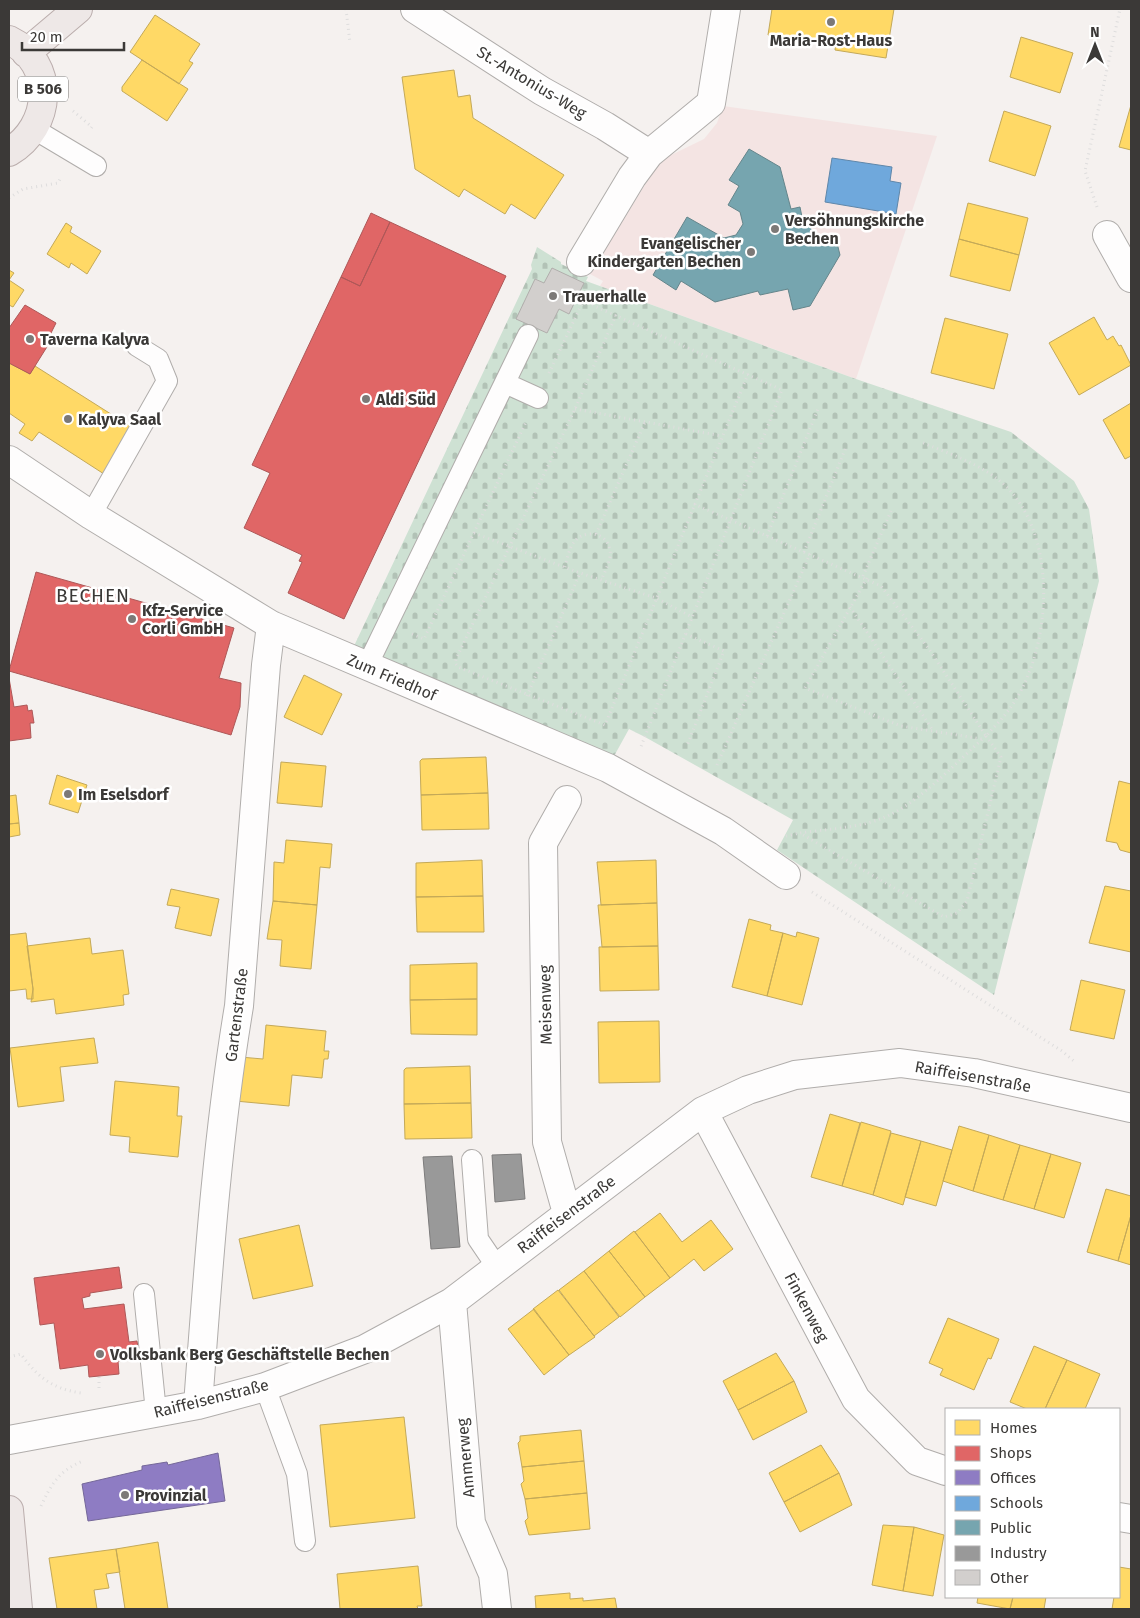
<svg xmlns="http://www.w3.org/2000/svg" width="1140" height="1618" font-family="'Fira Sans',sans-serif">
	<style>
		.education { fill: #f4e4e3 }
		.cemetery { fill: url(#cemetery-stones) }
		.homes { fill: #ffd966; stroke: #c4a958 }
		.shops { fill: #e06666; stroke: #ae5858 }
		.offices { fill: #8e7cc3; stroke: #756899 }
		.schools { fill: #6fa8dc; stroke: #5f87aa }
		.public { fill: #76a5af; stroke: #64858b }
		.industry { fill: #999; stroke: #7d7c7c }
		.building { fill: #d2cfcd; stroke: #b1aeac }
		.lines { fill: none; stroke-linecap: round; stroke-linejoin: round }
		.service-casing { stroke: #b0adab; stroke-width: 22 }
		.minor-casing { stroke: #b0adab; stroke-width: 30 }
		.primary-casing { stroke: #baadac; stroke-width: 30 }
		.path { stroke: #dedddd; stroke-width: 3; stroke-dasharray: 1 4; stroke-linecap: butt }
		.service { stroke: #fefdfd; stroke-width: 20 }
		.minor { stroke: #fefdfd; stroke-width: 28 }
		.primary { stroke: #eee8e7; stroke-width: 28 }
		.poi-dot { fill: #7c7977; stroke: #fff; stroke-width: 2 }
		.labels { text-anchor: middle; stroke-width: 5; stroke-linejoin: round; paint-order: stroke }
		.shield { fill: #fff; stroke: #767473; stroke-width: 1 }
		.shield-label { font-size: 15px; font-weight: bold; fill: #3b3937 }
		.poi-label { font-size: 16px; font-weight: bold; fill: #3b3937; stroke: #fff; text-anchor: start }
		.street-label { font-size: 16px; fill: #3b3937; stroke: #fff }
		.quarter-label { font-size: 19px; letter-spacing: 1px; fill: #3b3937; stroke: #fff }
	</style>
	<defs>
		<pattern id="cemetery-stones" width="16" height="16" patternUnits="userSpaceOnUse" patternTransform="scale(1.25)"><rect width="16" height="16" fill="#cee1d3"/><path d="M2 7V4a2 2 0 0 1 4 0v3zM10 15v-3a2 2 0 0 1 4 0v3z" fill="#b2c2b6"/></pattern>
	</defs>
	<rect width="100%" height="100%" fill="#f5f1ef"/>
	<path class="education" d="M723,106L937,136L856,379L600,286L603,281L590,274L656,167L665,158L704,139L717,123Z"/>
	<path class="cemetery" d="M537,247L561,262V264L588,277L586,281L856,379L1011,432L1074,481L1089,509L1099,581L994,995L777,850L793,820L645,737L629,729L613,758L354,646L532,269L531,265Z"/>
	<path class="homes" d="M772,9H894L886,58L835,50L836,42L824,40L823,43L768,35Z
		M155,15L200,44L189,61L193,63L179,84L130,52Z
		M1021,37L1073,53L1060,93L1010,77Z
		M142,60L188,89L167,121L122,91V87Z
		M454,70L458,97L470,95L473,118L564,175L535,219L511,204L505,214L464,189L459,197L415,169L402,77Z
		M1131,105V150L1119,147Z
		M1004,111L1051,126L1035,176L989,161Z
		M968,203L1028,218L1019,255L959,239Z
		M66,223L72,227L70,232L101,251L87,274L71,263L69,268L47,254Z
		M959,239L1019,255L1010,291L950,276Z
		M9,270L14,273L9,280L24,290L13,307L9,305Z
		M1094,317L1107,340L1113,336L1119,346L1121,345L1131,365L1079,395L1049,343Z
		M945,318L1008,334L994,389L931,373Z
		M9,363L30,374L35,366L133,428L104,474L39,432L32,441L19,433L25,424L9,413Z
		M1131,403V456L1125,459L1103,420Z
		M304,675L342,694L322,735L284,717Z
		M486,757L488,793L421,795L420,761L422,759Z
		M281,762L326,766L322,807L277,803Z
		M57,775L87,785L78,813L49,804Z
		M1119,781L1131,784V853L1120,850L1117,843L1106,841Z
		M488,793L489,829L422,830L421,795Z
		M16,795L19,823L9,824V796Z
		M19,823L20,835L9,837V824Z
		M286,840L332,844L330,868L320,867L317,905L273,901L274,862L284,863Z
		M482,860L483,896L416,897V863Z
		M656,860L657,903L601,905L597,862Z
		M1105,886L1131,891V952L1089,943Z
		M171,889L219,899L211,936L175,928L180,907L167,905Z
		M483,896L484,932H417L416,897Z
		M273,901L317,905L311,969L280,966L282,940L267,939Z
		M657,903L658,946L602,947L598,905Z
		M749,919L771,925L770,930L783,933L767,996L732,987Z
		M797,932L819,938L802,1005L767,996L783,933L796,937Z
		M26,933L33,989V999H27L26,989L9,991V935Z
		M90,938L92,954L123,950L129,994L123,995L124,1005L56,1014L54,999L31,1002L33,989L27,946Z
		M658,946L659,990L600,991L599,947Z
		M477,963V999L410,1000V965Z
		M1081,980L1125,990L1114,1039L1070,1030Z
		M477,999V1035L411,1034L410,1000Z
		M659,1021L660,1082L599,1083L598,1022Z
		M266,1025L326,1031L324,1051H329L328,1059H324L322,1078L292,1075L289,1106L235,1101L240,1057L263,1059Z
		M94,1038L98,1063L60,1067L64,1101L18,1107L10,1048Z
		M470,1066L471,1103L404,1104V1070L406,1068Z
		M115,1081L179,1087L177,1116H182L178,1157L129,1152L130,1137L110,1135Z
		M471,1103L472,1138L405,1139L404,1104Z
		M830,1114L860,1123L842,1186L811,1177Z
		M861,1122L891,1131L873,1195L842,1186Z
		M959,1126L989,1135L973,1191L943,1181Z
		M891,1133L921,1141L903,1205L873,1195Z
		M989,1135L1020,1145L1003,1200L973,1191Z
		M921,1141L952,1150L936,1206L905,1197Z
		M1020,1145L1051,1154L1034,1209L1003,1200Z
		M1051,1154L1081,1163L1064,1218L1034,1209Z
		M1106,1189L1131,1196V1215L1118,1261L1087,1252Z
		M660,1213L682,1242L711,1220L733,1249L704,1271L694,1259L670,1278L635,1232Z
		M1131,1215V1265L1118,1261Z
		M299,1225L313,1286L253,1299L239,1239Z
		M634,1231L670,1278L645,1297L609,1251Z
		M609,1251L645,1297L620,1317L584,1271Z
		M584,1271L619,1317L594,1336L559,1290Z
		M558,1290L595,1337L569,1355L533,1309Z
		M534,1309L569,1355L544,1375L508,1329Z
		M948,1318L999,1339L991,1359L988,1358L974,1390L940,1375L943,1369L929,1363Z
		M1034,1346L1067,1360L1045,1409H1027L1010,1402Z
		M776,1353L794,1381L738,1410L723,1381Z
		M1067,1360L1100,1374L1085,1409H1045Z
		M794,1381L807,1412L753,1440L738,1410Z
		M404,1417L415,1518L330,1527L320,1425Z
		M581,1430L584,1461L522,1467L518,1443L520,1441V1436Z
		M821,1445L839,1473L784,1502L769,1473Z
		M584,1461L587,1493L525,1499L521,1484L524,1481L522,1467Z
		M839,1473L852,1505L800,1532L784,1502Z
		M587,1493L590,1529L529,1535L525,1521L528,1518L525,1499Z
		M883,1525L914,1527L903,1591L872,1585Z
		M914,1527L944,1535L933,1596L903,1591Z
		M158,1542L168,1609H125L116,1549Z
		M116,1549L120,1572L106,1574L109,1588L94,1590L97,1609H57L49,1558Z
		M418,1566L422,1606H417L418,1609H340L337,1574Z
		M1119,1567L1131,1569V1609H1112L1114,1597H1119Z
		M570,1593V1599L583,1598V1601L615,1598L617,1609H536L535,1596Z
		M978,1597H1013L1010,1609L977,1603Z
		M1013,1597H1046L1044,1609H1010Z"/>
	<path class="shops" d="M371,213L390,222L360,286L341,277Z
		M390,222L506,276L344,619L288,593L302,562L299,561L302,555L244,528L270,473L252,465L341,277L360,286Z
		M25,305L56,323L50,335V342L30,374L9,363V328Z
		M36,572L234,628L219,678L241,683L240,707L231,735L9,671Z
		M9,678L14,707L27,705L28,711L32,710L34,723H30L31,738L9,741Z
		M119,1267L122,1288L90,1293V1296L82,1298L84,1309L124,1304L129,1342L137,1341L139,1353L131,1354L132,1359L118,1361L119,1374L89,1377L88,1365L60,1369L54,1323L40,1325L34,1278Z"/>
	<path class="offices" d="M218,1453L225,1501L88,1521L82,1484L142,1470V1466L167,1462L168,1465Z"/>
	<path class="schools" d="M832,158L892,167L890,181L901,183L896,214L825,202Z"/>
	<path class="public" d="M749,149L780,167L791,209L800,207L802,217L807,216L815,243L836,239L840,255L810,306L793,310L788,289L760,295L758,291L715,302L681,281L676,290L653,275L687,217L724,238L736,235L743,224L740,212L728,205L739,186L729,180Z"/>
	<path class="industry" d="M521,1154L525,1199L495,1202L492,1155Z
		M452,1156L460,1247L431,1249L423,1157Z"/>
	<path class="building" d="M552,268L584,283L569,314L559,309L547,333L516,319L535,279L544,283Z"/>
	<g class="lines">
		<defs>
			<path id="service" d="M34,129L96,166
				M505,383L538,398
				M91,515L167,381L158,359L137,346
				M367,666L528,335
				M472,1160L478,1239L497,1267
				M144,1294L156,1412
				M265,1387L297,1474L305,1541"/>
			<path id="minor" d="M415,9L542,91L605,126L649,154
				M1107,235L1131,278
				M581,262L632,177L649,154L711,103L726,9
				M9,460L91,515L271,625L608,768L723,831L786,875
				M567,800L543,843L547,1142L567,1213
				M703,1111L856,1399L917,1461L946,1471
				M452,1302L471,1523L493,1574L497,1609
				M198,1405C208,1271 217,1138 239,1006L266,665L271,625
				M9,1440L198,1405L265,1387L365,1349L452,1302L703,1111L748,1090L795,1075L900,1063L974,1073L1131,1108
				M1119,1517L1131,1519"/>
			<path id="primary" d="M9,40C57,63 52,127 9,152
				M26,53L78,9
				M9,1510L18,1609"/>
		</defs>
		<use href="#service" class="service-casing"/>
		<use href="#minor" class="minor-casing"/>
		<use href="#primary" class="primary-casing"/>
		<path class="path" d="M346,9L350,43
			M73,111L92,127L89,131
			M9,198L23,189L58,183L61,177
			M1097,207L1085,171L1120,9
			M583,301L782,390L640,749
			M616,315L575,409L456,659L455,663L458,667L605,725L748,374
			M549,373L587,293
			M575,409L722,436
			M694,504L881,586L929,649L986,736C994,727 1004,717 1011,707C1050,652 1058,548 1013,494C991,467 952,455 921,442
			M474,533L580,573L656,598L692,617
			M596,534L645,422
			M767,536L818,409
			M804,552L846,447
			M565,567C567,560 569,548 574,542C584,529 607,532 610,550C612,559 605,570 602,579
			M863,576L891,511
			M867,578L805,688L901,726L982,739
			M850,607L932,729
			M412,634L424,639L526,422
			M686,634L724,651L687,746
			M527,696L580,573
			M986,736L1001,757L967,901L957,913L944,917L800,833C827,829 858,828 883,818C920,803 956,762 986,736Z
			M717,765L810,554
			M786,836L800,833
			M812,892L1062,1051L1075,1062
			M9,1357L21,1354C37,1377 53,1389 81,1393
			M99,1377V1391
			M41,1506C51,1484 60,1470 83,1461"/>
		<use href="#service" class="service"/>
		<use href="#minor" class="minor"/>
		<use href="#primary" class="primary"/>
	</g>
	<g class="poi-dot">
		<circle cx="831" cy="22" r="5"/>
		<circle cx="775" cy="229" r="5"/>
		<circle cx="751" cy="252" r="5"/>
		<circle cx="553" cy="296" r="5"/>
		<circle cx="30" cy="339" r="5"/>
		<circle cx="366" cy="399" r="5"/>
		<circle cx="68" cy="419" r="5"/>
		<circle cx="132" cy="619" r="5"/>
		<circle cx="68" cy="794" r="5"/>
		<circle cx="100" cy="1354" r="5"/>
		<circle cx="125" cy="1495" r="5"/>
	</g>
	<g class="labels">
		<rect class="shield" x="18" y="76.5" width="50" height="25" rx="4"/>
		<g class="shield-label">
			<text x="43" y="94">B 506</text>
		</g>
		<g class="poi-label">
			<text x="831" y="46" text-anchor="middle">Maria-Rost-Haus</text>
			<text x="785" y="226">Versöhnungskirche<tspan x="785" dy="18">Bechen</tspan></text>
			<text x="741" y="249" text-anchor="end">Evangelischer<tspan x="741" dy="18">Kindergarten Bechen</tspan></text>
			<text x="563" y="302">Trauerhalle</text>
			<text x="40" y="345">Taverna Kalyva</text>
			<text x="376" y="405">Aldi Süd</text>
			<text x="78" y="425">Kalyva Saal</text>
			<text x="142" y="616">Kfz-Service<tspan x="142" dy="18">Corli GmbH</tspan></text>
			<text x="78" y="800">Im Eselsdorf</text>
			<text x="110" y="1360">Volksbank Berg Geschäftstelle Bechen</text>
			<text x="135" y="1501">Provinzial</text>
		</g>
		<g class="street-label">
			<text transform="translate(532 82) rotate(31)" y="6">St.-Antonius-Weg</text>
			<text transform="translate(392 677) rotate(23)" y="6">Zum Friedhof</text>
			<text transform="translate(545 1005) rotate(-91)" y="6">Meisenweg</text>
			<text transform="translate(236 1015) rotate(-83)" y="6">Gartenstraße</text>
			<text transform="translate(973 1076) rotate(10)" y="6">Raiffeisenstraße</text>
			<text transform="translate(566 1214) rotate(-37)" y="6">Raiffeisenstraße</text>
			<text transform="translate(807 1307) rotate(62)" y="6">Finkenweg</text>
			<text transform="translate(211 1398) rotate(-14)" y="6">Raiffeisenstraße</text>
			<text transform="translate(465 1458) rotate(-95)" y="6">Ammerweg</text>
		</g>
		<g class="quarter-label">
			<text x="93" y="602">BECHEN</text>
		</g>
	</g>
	<rect width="1140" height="1618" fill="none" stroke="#3b3937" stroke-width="20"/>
	<rect x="945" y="1408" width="175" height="190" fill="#ffffff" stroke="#b1b0af"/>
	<rect x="955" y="1420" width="25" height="15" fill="#ffd966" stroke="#b1b0af"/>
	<text x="990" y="1433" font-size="15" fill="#3b3937">Homes</text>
	<rect x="955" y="1446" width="25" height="15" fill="#e06666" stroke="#b1b0af"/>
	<text x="990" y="1458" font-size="15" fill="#3b3937">Shops</text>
	<rect x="955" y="1470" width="25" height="15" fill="#8e7cc3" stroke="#b1b0af"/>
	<text x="990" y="1483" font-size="15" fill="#3b3937">Offices</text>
	<rect x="955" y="1496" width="25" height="15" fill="#6fa8dc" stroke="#b1b0af"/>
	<text x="990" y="1508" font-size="15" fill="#3b3937">Schools</text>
	<rect x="955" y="1520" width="25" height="15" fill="#76a5af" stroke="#b1b0af"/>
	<text x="990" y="1533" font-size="15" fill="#3b3937">Public</text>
	<rect x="955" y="1546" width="25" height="15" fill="#999999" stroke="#b1b0af"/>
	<text x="990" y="1558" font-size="15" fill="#3b3937">Industry</text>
	<rect x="955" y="1570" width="25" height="15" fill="#d2cfcd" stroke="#b1b0af"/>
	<text x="990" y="1583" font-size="15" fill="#3b3937">Other</text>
	<g transform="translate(1095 45)" stroke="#ffffff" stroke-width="4" paint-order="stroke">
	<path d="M0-4L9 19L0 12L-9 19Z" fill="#3b3937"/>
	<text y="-8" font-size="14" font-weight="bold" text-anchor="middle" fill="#3b3937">N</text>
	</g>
	<path d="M22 42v8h102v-8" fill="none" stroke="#3b3937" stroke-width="2.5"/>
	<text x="30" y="42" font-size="15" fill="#3b3937" stroke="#ffffff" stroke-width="4" paint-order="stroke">20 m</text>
</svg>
